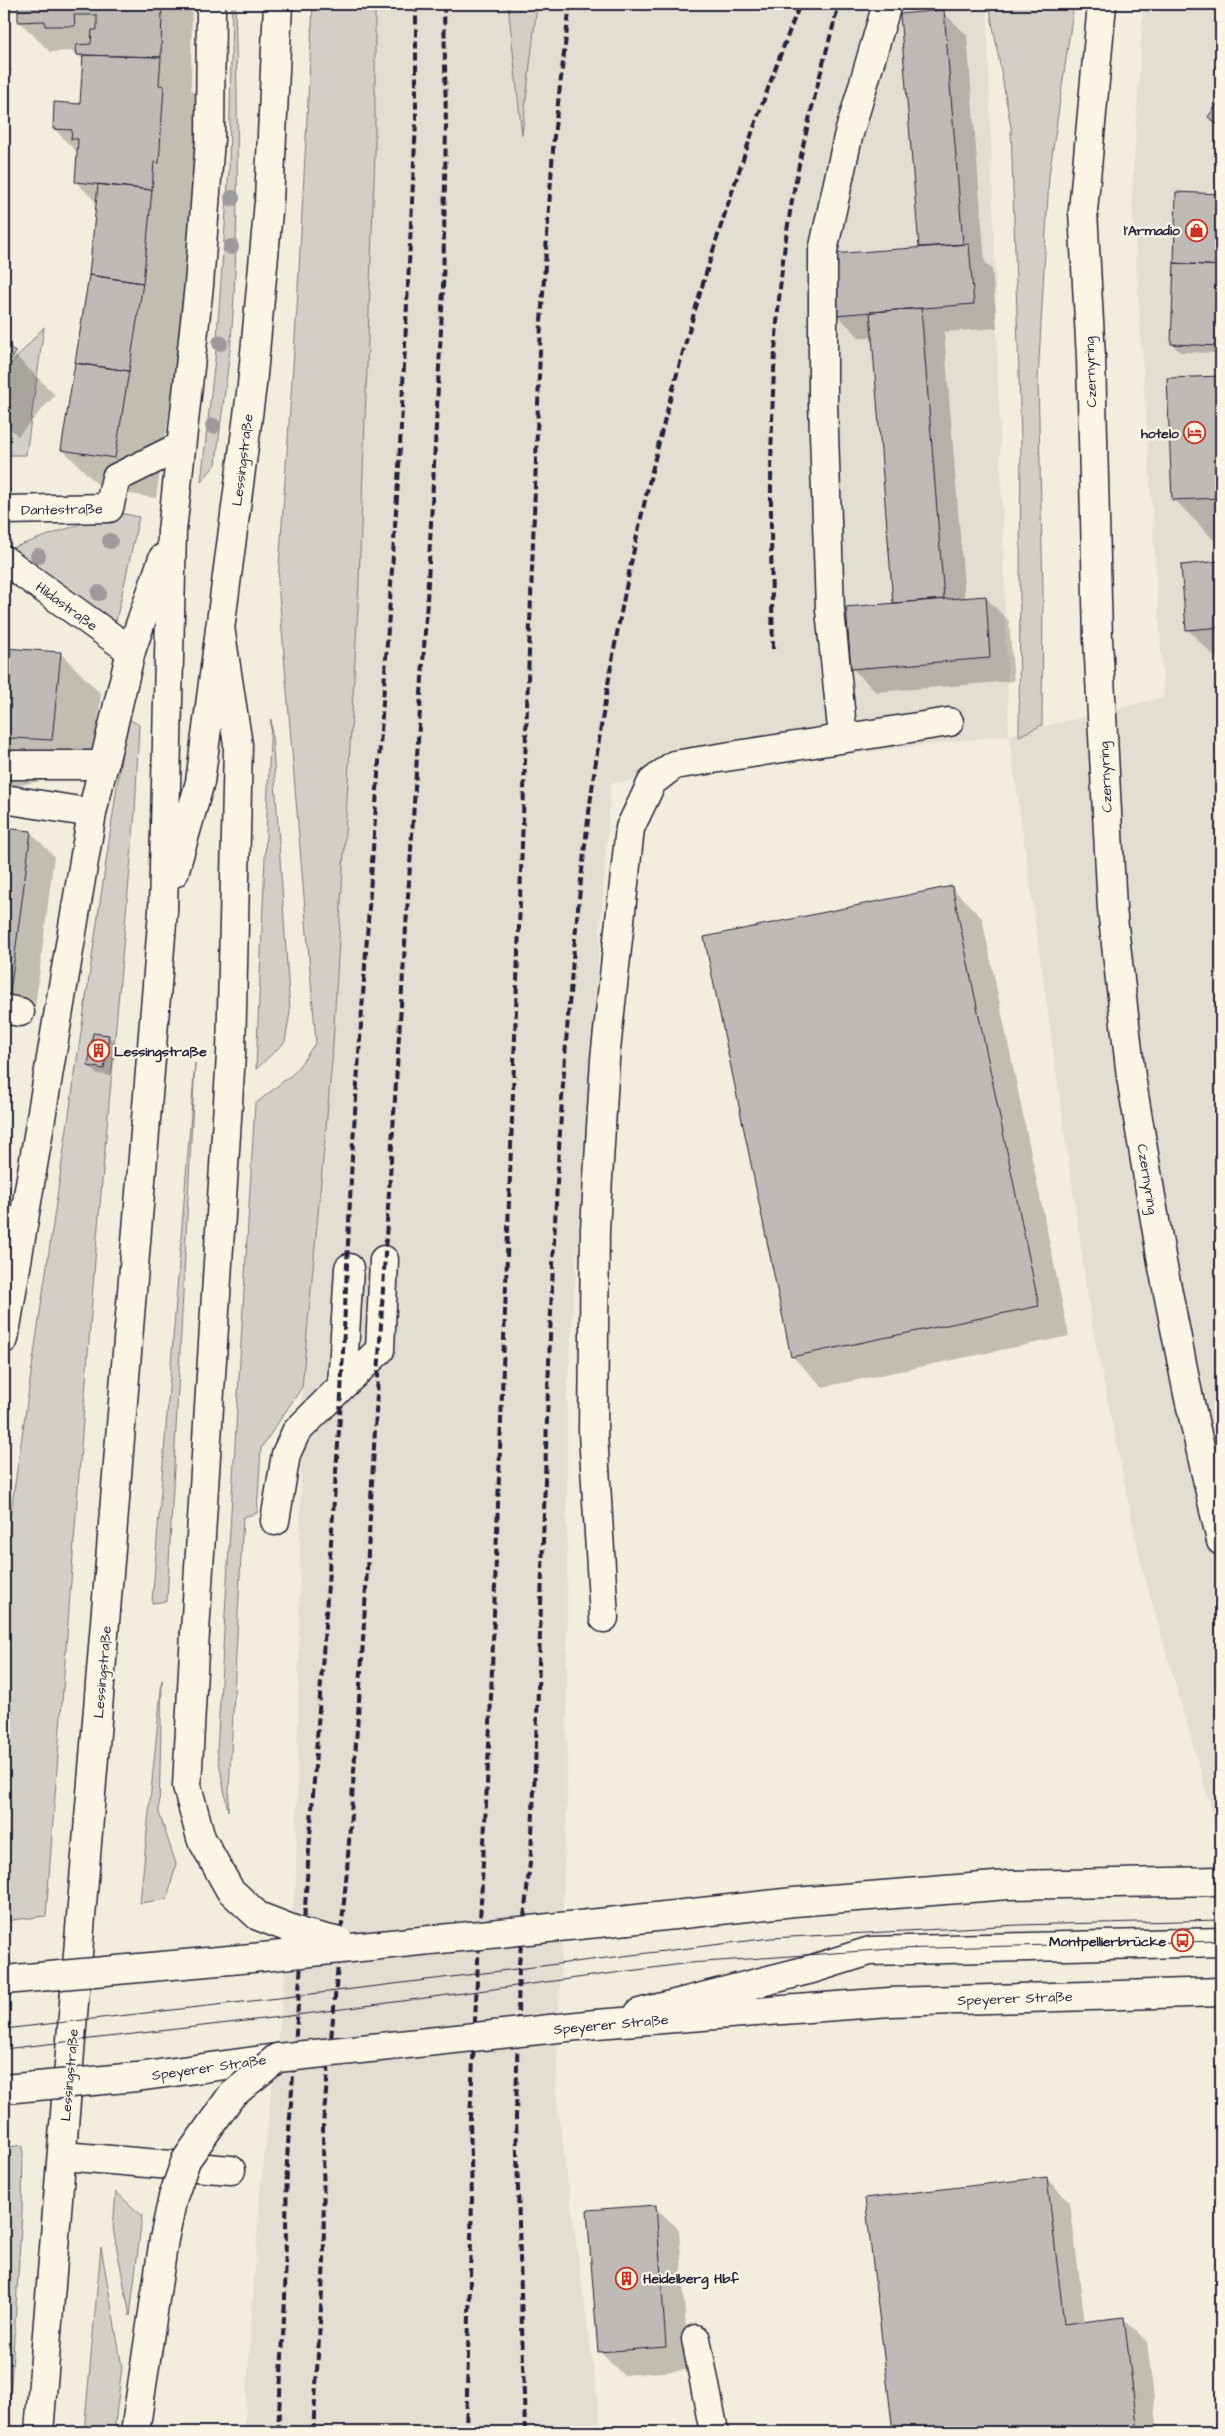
<svg xmlns="http://www.w3.org/2000/svg" width="1225" height="2436" font-family="'Architects Daughter',sans-serif">
	<style>
		.built { fill: #e3ded2 }
		.green { fill: #d4cfc6; stroke: #7b7880 }
		.shadow { fill: #0003 }
		.building { fill: #bfbab6; stroke: #22223b }
		.lines { fill: none; stroke-linecap: round; stroke-linejoin: round }
		.minor-casing { stroke: #22223b; stroke-width: 31 }
		.major-casing { stroke: #22223b; stroke-width: 31 }
		.minor { stroke: #fcf5e5; stroke-width: 28 }
		.major { stroke: #fcf5e5; stroke-width: 28 }
		.tram { stroke: #22223b; stroke-width: 1 }
		.rail { stroke: #22223b; stroke-width: 4; stroke-dasharray: 8 4; stroke-linecap: butt }
		.major-bridge-casing { stroke: #22223b; stroke-width: 31; stroke-linecap: butt }
		.major-bridge { stroke: #fcf5e5; stroke-width: 28 }
		.tree { fill: #9d9a9b }
		.labels { text-anchor: middle; stroke-width: 4.5; stroke-linejoin: round; paint-order: stroke }
		.poi-label { font-size: 14px; font-weight: bold; fill: #22223b; stroke: #fcf5e5; text-anchor: end }
		.street-label { font-size: 14px; fill: #22223b; stroke: #fcf5e5 }
	</style>
	<rect width="100%" height="100%" fill="#f3edde"/>
	<filter id="ink" filterUnits="userSpaceOnUse"><feTurbulence type="fractalNoise" baseFrequency=".02" numOctaves="2"/><feDisplacementMap in="SourceGraphic" scale="10" xChannelSelector="R" yChannelSelector="G"/><feConvolveMatrix kernelMatrix="1 2 1 2 8 2 1 2 1" color-interpolation-filters="sRGB"/></filter>
	<g filter="url(#ink)">
		<path class="built" d="M375,4H508L522,132L537,4H987L1009,735L1164,697L1132,197L1143,4H1221V1822L1214,1819L1142,1568L1091,1320L1009,735L611,783L567,1395V1800L556,2093L602,2432H244L260,2193L296,1881L302,1387L332,1061L358,606L375,152Z"/>
		<path class="green" d="M232,4H235C238,107 239,211 233,314C230,364 221,414 216,464L201,482L216,350L229,170Z
			M313,4H375V152L358,606L332,1061L302,1387L261,1448L257,1513L243,1517L228,1811L217,1751L255,1104L295,1072L316,1042L278,582L297,308Z
			M508,4H537L522,135Z
			M989,4H1074L1049,176L1038,380L1043,592L1042,725L1019,736L1021,438L1011,127Z
			M44,327L26,455H4V372Z
			M115,512L139,517L116,621L89,614L6,550Z
			M127,718L139,725L135,813L95,1260L46,1916L4,1921V1559Z
			M271,719L290,1012L285,1042L256,1069Z
			M195,1063L167,1601L152,1603Z
			M162,1680L159,1813L176,1864L167,1899L140,1903Z
			M23,2145L22,2212L8,2432H4V2148Z
			M116,2192L142,2216L130,2316L113,2228Z
			M101,2247L122,2367L114,2432H84Z"/>
		<path class="shadow" d="M19,4H192L191,89L201,99L183,324L156,498L103,490L62,449L90,275L97,203L76,182L78,153L54,129L81,105L84,60L71,51L50,52L19,21Z
			M943,12L967,35L985,262L992,269L997,328L944,332L965,599L985,597L1009,621L1014,681L876,692L852,668L894,604L873,337L860,338L836,314L920,248L901,15Z
			M4,62L12,70L4,79Z
			M1221,102V129L1209,117Z
			M1178,193L1221,195V353L1180,352L1172,344Z
			M4,344L55,395L18,436L4,423Z
			M1221,377V540H1214L1174,499L1169,379Z
			M1221,563V663L1187,629L1182,566Z
			M4,649L60,653L101,694L92,780L55,778L11,787L4,780Z
			M4,829L30,832L54,856L33,1024L4,1020Z
			M952,888L982,918L1069,1336L823,1387L792,1356Z
			M94,1035L109,1037L117,1044L112,1076L97,1074L89,1066Z
			M1046,2178L1070,2202L1085,2323L1124,2319L1147,2342L1158,2432H894L866,2200Z
			M655,2207L679,2230L689,2370L623,2375L599,2351Z"/>
		<path class="building" d="M18,4H162L161,57L77,55L76,45L91,44L92,30H97V15H74L75,26H45V21L18,22Z
			M944,10L963,244L919,247L900,14Z
			M83,55L161,57L159,85L164,86L159,163L154,162L152,190L75,182L78,139H71L72,130L53,129L54,102L80,104Z
			M1221,99V127L1208,117Z
			M98,184L152,190L143,283L89,275Z
			M1176,192L1221,194V266L1174,263Z
			M969,244L974,304L835,315L831,254Z
			M1174,263L1221,266V346L1171,344Z
			M89,275L143,283L129,371L75,363Z
			M921,308L944,599L893,603L870,312Z
			M4,342L16,353L4,367Z
			M75,363L129,371L115,458L61,450Z
			M1221,376V498L1172,500L1167,378Z
			M1221,561V627L1186,630L1181,565Z
			M986,596L990,658L851,669L846,607Z
			M4,648L61,652L52,740L13,738L4,740Z
			M4,828L31,831L9,1000H4Z
			M952,886L1039,1306L791,1357L704,937Z
			M93,1033L109,1035L104,1069L88,1066Z
			M1047,2177L1064,2324L1124,2317L1138,2432H893L865,2198Z
			M656,2205L666,2347L598,2352L587,2210Z"/>
		<g class="lines">
			<defs>
				<path id="minor" d="M4,510L109,508L116,478L179,447
					M4,560L131,651
					M843,738L830,610L823,403V251L848,137L887,4
					M4,765H104
					M4,799L92,813
					M4,1009L20,1012
					M342,1386L380,1350L384,1260
					M275,1521L286,1454L296,1432L342,1386L349,1268
					M604,1618L593,1433L595,1229L605,1059L630,828L652,782L674,765L949,722
					M809,1970L870,1951L1221,1942
					M639,2013L812,1969
					M63,2156L231,2170
					M696,2339L714,2432"/>
				<path id="major" d="M1102,4L1083,211L1091,358L1098,639L1112,909L1131,1077L1162,1262L1188,1394L1221,1541
					M174,873L200,782L252,385L269,201L278,4
					M4,1339L92,813L131,651L163,558
					M195,1632L231,1054L238,745L220,627
					M628,1920L794,1902L1008,1885L1221,1881
					M596,2024L890,2002L1221,1992
					M203,2068L277,2058
					M39,2432L163,911L172,531L199,285L210,139L211,4
					M135,2432L164,2239"/>
			</defs>
			<use href="#minor" class="minor-casing"/>
			<use href="#major" class="major-casing"/>
			<use href="#minor" class="minor"/>
			<use href="#major" class="major"/>
			<path class="tram" d="M4,2029L287,1997L771,1938L1018,1925L1221,1920
				M4,2049L289,2016L690,1963L892,1949L1221,1941"/>
			<path class="rail" d="M773,649C770,517 768,383 784,252C795,168 817,85 839,4
				M278,2432L285,2299L287,2159L340,1416L352,1157L399,467L416,122V4
				M313,2432L324,2261L323,2124L347,1870L362,1658L385,1254L427,601L443,290L446,126L444,4
				M466,2432L472,2200L470,2119L490,1724L541,322L554,136L570,4
				M525,2432L516,2118L519,1964L531,1853C549,1501 545,1147 591,797C626,528 701,256 800,4"/>
			<defs>
				<path id="major-bridge" d="M195,1632L187,1786L201,1838L230,1890L258,1916L302,1933L340,1942
					M4,1980L252,1958L628,1920
					M4,2089L137,2077L203,2068
					M164,2239L173,2197L186,2160L231,2096L277,2058L596,2024"/>
			</defs>
			<use href="#major-bridge" class="major-bridge-casing"/>
			<use href="#major-bridge" class="major-bridge"/>
		</g>
		<g class="tree">
			<circle cx="232" cy="198" r="8"/>
			<circle cx="231" cy="247" r="8"/>
			<circle cx="220" cy="343" r="8"/>
			<circle cx="213" cy="426" r="8"/>
			<circle cx="110" cy="541" r="8"/>
			<circle cx="38" cy="556" r="8"/>
			<circle cx="99" cy="593" r="8"/>
		</g>
	</g>
	<defs>
		<symbol id="shop-ring" viewBox="-11 -11 22 22"><circle r="9.5" fill="#fcf5e5" stroke="#c8321e" stroke-width="1.5"/><path d="M-5-2.5h2.3a2.7 3.5 0 0 1 5.4 0H5L5.5 6h-11ZM-1.5-2.5h3a1.5 2.3 0 0 0-3 0Z" fill="#c8321e"/></symbol>
		<symbol id="hotel-ring" viewBox="-11 -11 22 22"><circle r="9.5" fill="#fcf5e5" stroke="#c8321e" stroke-width="1.5"/><path d="M-6-4.5h1.5V1H6V5H4.5V3h-9V5H-6ZM-4 0a1.8 1.8 0 1 1 3.6 0ZM.5 0V-2.5h3Q6-2.5 6 0Z" fill="#c8321e"/></symbol>
		<symbol id="building-ring" viewBox="-11 -11 22 22"><circle r="9.5" fill="#fcf5e5" stroke="#c8321e" stroke-width="1.5"/><path d="M-4-6H4V6H1V3H-1V6H-4ZM-2.5-4.3h1.7v1.8h-1.7ZM.8-4.3h1.7v1.8H.8ZM-2.5-1h1.7V.8h-1.7ZM.8-1h1.7V.8H.8Z" fill="#c8321e"/></symbol>
		<symbol id="bus-ring" viewBox="-11 -11 22 22"><circle r="9.5" fill="#fcf5e5" stroke="#c8321e" stroke-width="1.5"/><path d="M-5-6H5V4H4V6H2V4H-2V6H-4V4H-5ZM-3.5-4V0h7V-4ZM-3.5 1.2v1.5H-2V1.2ZM2 1.2v1.5H3.5V1.2Z" fill="#c8321e"/></symbol>
	</defs>
	<g fill-rule="evenodd">
		<use href="#shop-ring" x="1184" y="218" width="25" height="25"/>
		<use href="#hotel-ring" x="1182" y="420" width="25" height="25"/>
		<use href="#building-ring" x="86" y="1038" width="25" height="25"/>
		<use href="#bus-ring" x="1170" y="1928" width="25" height="25"/>
		<use href="#building-ring" x="614" y="2266" width="25" height="25"/>
	</g>
	<g class="labels">
		<g class="poi-label">
			<text x="1180" y="235">l'Armadio</text>
			<text x="1179" y="438">hotelo</text>
			<text x="114" y="1056" text-anchor="start">Lessingstraße</text>
			<text x="1166" y="1946">Montpellierbrücke</text>
			<text x="643" y="2283" text-anchor="start">Heidelberg Hbf</text>
		</g>
		<g class="street-label">
			<text transform="translate(1090 372) rotate(-92)" y="5">Czernyring</text>
			<text transform="translate(242 460) rotate(-83)" y="5">Lessingstraße</text>
			<text transform="translate(62 509) rotate(-1)" y="5">Dantestraße</text>
			<text transform="translate(67 606) rotate(36)" y="5">Hildastraße</text>
			<text transform="translate(1105 777) rotate(-93)" y="5">Czernyring</text>
			<text transform="translate(1148 1179) rotate(81)" y="5">Czernyring</text>
			<text transform="translate(102 1672) rotate(-85)" y="5">Lessingstraße</text>
			<text transform="translate(1015 1998) rotate(-2)" y="5">Speyerer Straße</text>
			<text transform="translate(611 2024) rotate(-5)" y="5">Speyerer Straße</text>
			<text transform="translate(209 2067) rotate(-8)" y="5">Speyerer Straße</text>
			<text transform="translate(69 2075) rotate(-85)" y="5">Lessingstraße</text>
		</g>
	</g>
	<rect width="1225" height="2436" fill="none" stroke="#fcf5e5" stroke-width="20"/>
	<rect x="10" y="10" width="1205" height="2416" fill="none" stroke="#22223b" stroke-width="2" filter="url(#ink)"/>
</svg>
